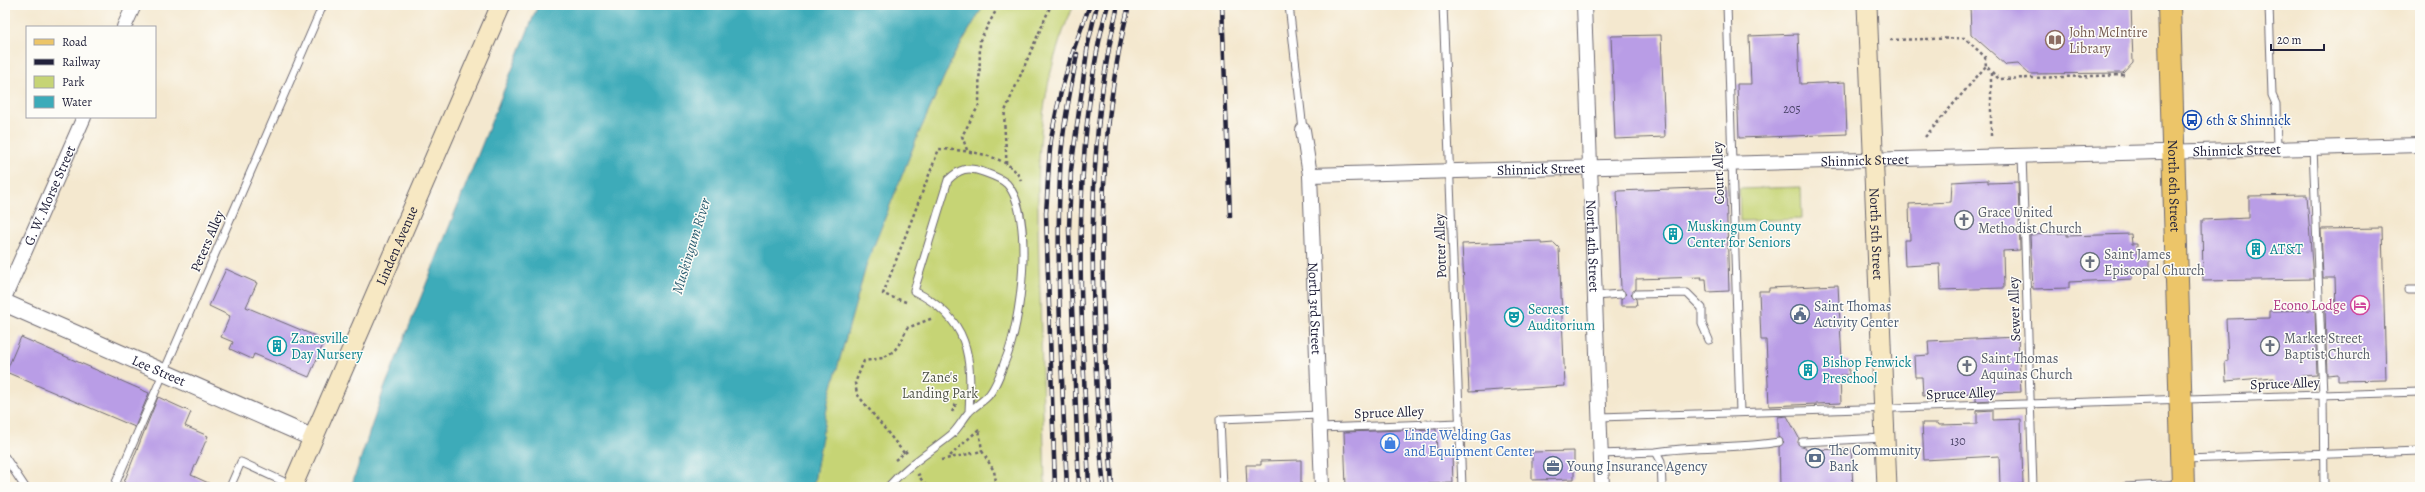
<svg xmlns="http://www.w3.org/2000/svg" width="2425" height="492" font-family="Alegreya,serif">
	<style>
		.green { fill: #c6d475; stroke: #747b58 }
		.water { fill: #3cabb9; stroke: #2f667a }
		.building { fill: #b99de6 }
		.lines { fill: none; stroke-linecap: round; stroke-linejoin: round }
		.service-casing { stroke: #6c676f; stroke-width: 9 }
		.minor-casing { stroke: #6c676f; stroke-width: 16 }
		.tertiary-casing { stroke: #6c676f; stroke-width: 19 }
		.secondary-casing { stroke: #6c676f; stroke-width: 21 }
		.primary-casing { stroke: #6c676f; stroke-width: 24 }
		.path { stroke: #6c676f; stroke-width: 2.5; stroke-dasharray: 3 3; stroke-linecap: butt }
		.service { stroke: #fff; stroke-width: 7 }
		.minor { stroke: #fff; stroke-width: 14 }
		.tertiary { stroke: #fff; stroke-width: 17 }
		.secondary { stroke: #f7e8c3; stroke-width: 19 }
		.primary { stroke: #ecc569; stroke-width: 22 }
		.rail-casing { stroke: #22223b; stroke-width: 4.5 }
		.rail { stroke: #fdfcf7; stroke-width: 3; stroke-dasharray: 9; stroke-linecap: butt }
		.labels { text-anchor: middle; stroke-width: 3; stroke-linejoin: round; paint-order: stroke }
		.number-label { font-size: 12px; fill: #484166 }
		.education-label { font-size: 14px; fill: #785e54; stroke: #fdfcf7; text-anchor: start }
		.transit-label { font-size: 14px; fill: #164399; stroke: #fdfcf7; text-anchor: start }
		.street-label { font-size: 14px; fill: #22223b; stroke: #fdfcf7 }
		.worship-label { font-size: 14px; fill: #5b616d; stroke: #fdfcf7; text-anchor: start }
		.culture-label { font-size: 14px; fill: #0d838f; stroke: #fdfcf7; text-anchor: start }
		.hotel-label { font-size: 14px; fill: #b23c85; stroke: #fdfcf7; text-anchor: end }
		.service-label { font-size: 14px; fill: #4e5e75; stroke: #fdfcf7; text-anchor: start }
		.park-label { font-size: 14px; fill: #53574c; stroke: #fdfcf7 }
		.shop-label { font-size: 14px; fill: #366cbe; stroke: #fdfcf7; text-anchor: start }
		.water-label { font-size: 15px; font-style: italic; fill: #2e6074; stroke: #fdfcf7 }
	</style>
	<rect width="100%" height="100%" fill="#fdfcf7"/>
	<filter id="ink" filterUnits="userSpaceOnUse"><feTurbulence type="fractalNoise" baseFrequency=".025" numOctaves="2"/><feDisplacementMap in="SourceGraphic" scale="8" xChannelSelector="R" yChannelSelector="G"/><feConvolveMatrix kernelMatrix="1 2 1 2 8 2 1 2 1" color-interpolation-filters="sRGB"/></filter>
	<filter id="wash" filterUnits="userSpaceOnUse"><feTurbulence type="fractalNoise" baseFrequency=".012" numOctaves="4" result="noise"/><feDisplacementMap in="SourceGraphic" scale="16" xChannelSelector="R" yChannelSelector="G"/><feGaussianBlur stdDeviation="0.9" result="paint"/><feColorMatrix in="noise" values="0 0 0 0 0 0 0 0 0 0 0 0 0 0 0 0 0 1.4 0 .05"/><feComposite in="paint" operator="in"/></filter>
	<g filter="url(#wash)">
		<rect width="100%" height="100%" fill="#f4e8cf"/>
		<path class="green" d="M984,5H1074C1031,96 1037,199 1040,296C1042,360 1043,423 1045,487H813L829,397L867,263L918,135L953,57Z
			M1801,187L1802,219L1740,221L1739,189Z"/>
		<path class="water" d="M538,5H984L953,57L918,135L867,263L829,397L813,487H351L384,389Z"/>
		<g id="blocks">
			<path class="building" d="M1970,5H2131L2133,62L2123,73L2029,74L2018,64L2006,65L1971,34Z
				M1798,34L1800,84L1845,82L1847,134L1739,138L1737,84H1751L1749,36Z
				M1661,35L1665,137L1615,139L1611,36Z
				M1988,180V183L2018,182L2020,250L2003,251L2004,288L1941,290L1940,264L1905,266L1904,240H1910L1909,204L1951,202L1952,182Z
				M1726,187L1729,291L1707,292L1706,279H1701L1702,277L1636,279V289L1631,294L1636,299L1637,306H1621V299L1626,294L1621,289L1617,191Z
				M2307,195L2313,279L2203,281L2202,220L2249,218V196Z
				M2382,228L2386,380L2338,381V374L2327,375L2325,309H2336L2335,278H2323L2321,229Z
				M2067,233V236L2131,234L2132,244H2137V254H2149V269L2132,270V279L2069,282V288L2033,289L2030,235Z
				M1541,241V244L1554,243L1559,248L1565,386L1469,392L1462,244Z
				M226,269L257,283L246,307L325,340L309,377L254,354L252,359L230,349L233,342L221,337L230,316L209,306Z
				M1838,285L1842,360H1849V375H1840L1841,403L1769,406L1766,340H1761L1759,291H1769V288Z
				M2315,310L2317,375L2302,376V383L2274,384V377L2226,381L2225,361H2228L2226,319L2269,318V311Z
				M21,337L149,393L135,427L6,372Z
				M2018,337L2021,392L1992,393V400L1976,401V394L1923,396L1922,377H1915L1914,356L1929,355L1928,341Z
				M158,397L191,412L185,426L208,436L191,475L217,487H122Z
				M1993,410V420L2021,419L2023,484L2000,485L1999,456L1924,460L1922,423H1938L1939,425L1977,424V411Z
				M1787,416L1799,438L1798,444L1805,447L1807,450L1851,449L1853,487H1780L1779,447L1784,442L1778,437V417Z
				M1436,429L1437,454H1452L1453,483L1346,487L1344,432Z
				M1574,451V479L1532,480V452Z
				M1301,460V487H1247L1246,465H1261V461Z"/>
		</g>
	</g>
	<g filter="url(#ink)">
		<use href="#blocks" fill-opacity="0" stroke="#6c676f" stroke-width="1"/>
		<g class="lines">
			<defs>
				<path id="service" d="M1289,5L1303,130
					M1443,5L1462,487
					M1727,5L1740,412
					M2269,5L2272,95L2276,104L2277,149
					M2313,148L2323,395L2324,487
					M2022,155L2033,487
					M2408,290H2420
					M1636,294L1687,293L1702,308V324L1709,340
					M1594,296L1621,294
					M1599,417L2420,392
					M1319,428L1460,423
					M1802,442L1884,438
					M1656,452C1696,445 1738,449 1779,442
					M1600,454L1656,452L1661,461L1662,487
					M5,457L25,487
					M2185,459L2420,451
					M114,487L323,5
					M230,487L241,462L291,485
					M888,487C906,466 929,453 951,435C958,429 963,419 969,412C975,406 982,402 988,396C996,387 1001,372 1005,361C1021,325 1035,215 1007,184C1001,178 991,175 983,172C968,166 959,169 948,180L914,291C970,319 972,356 969,412
					M1223,487L1220,419L1319,415
					M2124,487L2181,484"/>
				<g id="minor">
					<path id="s1" d="M1584,5L1602,487"/>
					<path d="M124,27L134,5"/>
					<path id="s2" d="M1303,130L1310,175L1322,487"/>
					<path id="s3" d="M1310,175L2420,145"/>
					<path id="s4" d="M5,296L84,117"/>
				</g>
				<g id="tertiary">
					<path id="s5" d="M5,303L313,438"/>
				</g>
				<g id="secondary">
					<path id="s6" d="M1867,5L1887,487"/>
					<path id="s7" d="M292,487L501,5"/>
				</g>
				<g id="primary">
					<path id="s8" d="M2169,5L2183,487"/>
				</g>
			</defs>
			<use href="#service" class="service-casing"/>
			<use href="#minor" class="minor-casing"/>
			<use href="#tertiary" class="tertiary-casing"/>
			<use href="#secondary" class="secondary-casing"/>
			<use href="#primary" class="primary-casing"/>
			<path class="path" d="M1042,5L1049,9
				M1890,40L1965,38L1985,57L1986,66L1999,79L2126,75
				M1991,136V71
				M1925,137L1986,66
				M967,150L962,136L979,105L980,40L999,5
				M1006,164C1007,146 1003,129 1005,111L1051,5
				M906,302L883,294L939,149C963,150 1012,154 1021,181
				M952,412L957,402
				M904,453L857,394L855,383L864,361L883,358L894,351L902,340L907,328L933,318
				M950,456L979,429L982,451
				M895,460L909,450
				M941,460L982,451L994,471L997,487
				M920,474L918,475L927,487"/>
			<use href="#service" class="service"/>
			<use href="#minor" class="minor"/>
			<use href="#tertiary" class="tertiary"/>
			<use href="#secondary" class="secondary"/>
			<use href="#primary" class="primary"/>
			<defs>
				<path id="rail" d="M1222,5L1230,216
					M1055,487L1046,213C1048,189 1048,164 1051,140C1058,94 1073,48 1090,5
					M1067,487C1062,383 1056,278 1060,175C1061,134 1070,94 1077,54
					M1079,487L1069,230L1071,170L1088,44L1097,5
					M1089,487C1084,360 1073,233 1089,106C1093,72 1098,38 1108,5
					M1104,487C1098,441 1097,394 1095,348C1090,231 1091,119 1118,5
					M1112,487C1104,326 1089,163 1129,5"/>
			</defs>
			<use href="#rail" class="rail-casing"/>
			<use href="#rail" class="rail"/>
		</g>
	</g>
	<defs>
		<symbol id="library-ring" viewBox="-11 -11 22 22"><circle r="9.5" fill="#fdfcf7" stroke="#8d6e63" stroke-width="1.5"/><path d="M-6-4Q-3-5.5-.7-3.5V5Q-3 3-6 4ZM6-4Q3-5.5 .7-3.5V5Q3 3 6 4Z" fill="#8d6e63"/></symbol>
		<symbol id="bus-ring" viewBox="-11 -11 22 22"><circle r="9.5" fill="#fdfcf7" stroke="#1a4fb4" stroke-width="1.5"/><path d="M-5-6H5V4H4V6H2V4H-2V6H-4V4H-5ZM-3.5-4V0h7V-4ZM-3.5 1.2v1.5H-2V1.2ZM2 1.2v1.5H3.5V1.2Z" fill="#1a4fb4"/></symbol>
		<symbol id="church-ring" viewBox="-11 -11 22 22"><circle r="9.5" fill="#fdfcf7" stroke="#6b7280" stroke-width="1.5"/><path d="M-1.2-6h2.4v3.5h3.3v2.4h-3.3V6h-2.4V-.1h-3.3v-2.4h3.3Z" fill="#6b7280"/></symbol>
		<symbol id="building-ring" viewBox="-11 -11 22 22"><circle r="9.5" fill="#fdfcf7" stroke="#0f9aa8" stroke-width="1.5"/><path d="M-4-6H4V6H1V3H-1V6H-4ZM-2.5-4.3h1.7v1.8h-1.7ZM.8-4.3h1.7v1.8H.8ZM-2.5-1h1.7V.8h-1.7ZM.8-1h1.7V.8H.8Z" fill="#0f9aa8"/></symbol>
		<symbol id="hotel-ring" viewBox="-11 -11 22 22"><circle r="9.5" fill="#fdfcf7" stroke="#d1479c" stroke-width="1.5"/><path d="M-6-4.5h1.5V1H6V5H4.5V3h-9V5H-6ZM-4 0a1.8 1.8 0 1 1 3.6 0ZM.5 0V-2.5h3Q6-2.5 6 0Z" fill="#d1479c"/></symbol>
		<symbol id="civic-ring" viewBox="-11 -11 22 22"><circle r="9.5" fill="#fdfcf7" stroke="#5c6f8a" stroke-width="1.5"/><path d="M-.6-6.5H3V-4.5H.6V-3L4-1V1h2V6H-6V1h2V-1L-.6-3ZM-1.2 2.5V6h2.4V2.5Z" fill="#5c6f8a"/></symbol>
		<symbol id="theatre-ring" viewBox="-11 -11 22 22"><circle r="9.5" fill="#fdfcf7" stroke="#0f9aa8" stroke-width="1.5"/><path d="M-5-5.5Q0-4 5-5.5V0Q5 5 0 6Q-5 5-5 0ZM-3.3-2.5H-1v1.5H-3.3ZM1-2.5H3.3v1.5H1ZM-2.8 1Q0 5.5 2.8 1Z" fill="#0f9aa8"/></symbol>
		<symbol id="shop-ring" viewBox="-11 -11 22 22"><circle r="9.5" fill="#fdfcf7" stroke="#3f7fe0" stroke-width="1.5"/><path d="M-5-2.5h2.3a2.7 3.5 0 0 1 5.4 0H5L5.5 6h-11ZM-1.5-2.5h3a1.5 2.3 0 0 0-3 0Z" fill="#3f7fe0"/></symbol>
		<symbol id="bank-ring" viewBox="-11 -11 22 22"><circle r="9.5" fill="#fdfcf7" stroke="#5c6f8a" stroke-width="1.5"/><path d="M-6-4H6V4H-6ZM0-2.3a2.3 2.3 0 1 0 0 4.6a2.3 2.3 0 1 0 0-4.6Z" fill="#5c6f8a"/></symbol>
		<symbol id="office-ring" viewBox="-11 -11 22 22"><circle r="9.5" fill="#fdfcf7" stroke="#5c6f8a" stroke-width="1.5"/><path d="M-6-3h4V-5.5h4V-3h4V5H-6ZM-1-4.5V-3h2v-1.5ZM-6 0V1H6V0Z" fill="#5c6f8a"/></symbol>
	</defs>
	<g fill-rule="evenodd">
		<use href="#library-ring" x="2044" y="29" width="22" height="22"/>
		<use href="#bus-ring" x="2181" y="109" width="22" height="22"/>
		<use href="#church-ring" x="1953" y="209" width="22" height="22"/>
		<use href="#building-ring" x="1662" y="223" width="22" height="22"/>
		<use href="#building-ring" x="2245" y="238" width="22" height="22"/>
		<use href="#church-ring" x="2079" y="251" width="22" height="22"/>
		<use href="#hotel-ring" x="2349" y="294" width="22" height="22"/>
		<use href="#civic-ring" x="1789" y="303" width="22" height="22"/>
		<use href="#theatre-ring" x="1503" y="306" width="22" height="22"/>
		<use href="#building-ring" x="266" y="335" width="22" height="22"/>
		<use href="#church-ring" x="2259" y="335" width="22" height="22"/>
		<use href="#church-ring" x="1956" y="355" width="22" height="22"/>
		<use href="#building-ring" x="1797" y="359" width="22" height="22"/>
		<use href="#shop-ring" x="1379" y="432" width="22" height="22"/>
		<use href="#bank-ring" x="1804" y="447" width="22" height="22"/>
		<use href="#office-ring" x="1542" y="455" width="22" height="22"/>
	</g>
	<g class="labels">
		<g class="number-label">
			<text x="1792" y="113">205</text>
			<text x="1958" y="445">130</text>
		</g>
		<g class="education-label">
			<text x="2069" y="37">John McIntire<tspan x="2069" dy="16">Library</tspan></text>
		</g>
		<g class="transit-label">
			<text x="2206" y="125">6th &amp; Shinnick</text>
		</g>
		<g class="street-label">
			<text dy="5" stroke="none"><textPath href="#s3" startOffset="927">Shinnick Street</textPath></text>
			<text dy="5" stroke="none"><textPath href="#s3" startOffset="555">Shinnick Street</textPath></text>
			<text dy="5" stroke="none"><textPath href="#s3" startOffset="231">Shinnick Street</textPath></text>
			<text transform="translate(1718 173) rotate(-92)" y="5">Court Alley</text>
			<text dy="5" stroke="none"><textPath href="#s8" startOffset="181">North 6th Street</textPath></text>
			<text dy="5" stroke="none"><textPath href="#s4" startOffset="110">G. W. Morse Street</textPath></text>
			<text dy="5" stroke="none"><textPath href="#s6" startOffset="229">North 5th Street</textPath></text>
			<text transform="translate(207 241) rotate(-67)" y="5">Peters Alley</text>
			<text dy="5" stroke="none"><textPath href="#s7" startOffset="263">Linden Avenue</textPath></text>
			<text transform="translate(1440 246) rotate(-92)" y="5">Potter Alley</text>
			<text dy="5" stroke="none"><textPath href="#s1" startOffset="241">North 4th Street</textPath></text>
			<text dy="5" stroke="none"><textPath href="#s2" startOffset="179">North 3rd Street</textPath></text>
			<text transform="translate(2014 309) rotate(-92)" y="5">Sewer Alley</text>
			<text dy="5" stroke="none"><textPath href="#s5" startOffset="168">Lee Street</textPath></text>
			<text transform="translate(2285 383) rotate(-2)" y="5">Spruce Alley</text>
			<text transform="translate(1961 393) rotate(-2)" y="5">Spruce Alley</text>
			<text transform="translate(1389 412) rotate(-2)" y="5">Spruce Alley</text>
		</g>
		<g class="worship-label">
			<text x="1978" y="217">Grace United<tspan x="1978" dy="16">Methodist Church</tspan></text>
			<text x="2104" y="259">Saint James<tspan x="2104" dy="16">Episcopal Church</tspan></text>
			<text x="2284" y="343">Market Street<tspan x="2284" dy="16">Baptist Church</tspan></text>
			<text x="1981" y="363">Saint Thomas<tspan x="1981" dy="16">Aquinas Church</tspan></text>
		</g>
		<g class="culture-label">
			<text x="1687" y="231">Muskingum County<tspan x="1687" dy="16">Center for Seniors</tspan></text>
			<text x="2270" y="254">AT&amp;T</text>
			<text x="1528" y="314">Secrest<tspan x="1528" dy="16">Auditorium</tspan></text>
			<text x="291" y="343">Zanesville<tspan x="291" dy="16">Day Nursery</tspan></text>
			<text x="1822" y="367">Bishop Fenwick<tspan x="1822" dy="16">Preschool</tspan></text>
		</g>
		<g class="hotel-label">
			<text x="2346" y="310">Econo Lodge</text>
		</g>
		<g class="service-label">
			<text x="1814" y="311">Saint Thomas<tspan x="1814" dy="16">Activity Center</tspan></text>
			<text x="1829" y="455">The Community<tspan x="1829" dy="16">Bank</tspan></text>
			<text x="1567" y="471">Young Insurance Agency</text>
		</g>
		<g class="park-label">
			<text x="940" y="382">Zane's<tspan x="940" dy="16">Landing Park</tspan></text>
		</g>
		<g class="shop-label">
			<text x="1404" y="440">Linde Welding Gas<tspan x="1404" dy="16">and Equipment Center</tspan></text>
		</g>
		<g class="water-label">
			<text transform="translate(691 246) rotate(-73)" y="5">Muskingum River</text>
		</g>
	</g>
	<rect width="2425" height="492" fill="none" stroke="#fdfcf7" stroke-width="20"/>
	<rect x="26" y="26" width="130" height="92" fill="#fdfcf7" stroke="#a5a5ac"/>
	<rect x="34" y="39" width="20" height="6" fill="#ecc569" stroke="#a5a5ac"/>
	<text x="62" y="46" font-size="12" fill="#22223b">Road</text>
	<rect x="34" y="59" width="20" height="6" fill="#22223b" stroke="#a5a5ac"/>
	<text x="62" y="66" font-size="12" fill="#22223b">Railway</text>
	<rect x="34" y="76" width="20" height="12" fill="#c6d475" stroke="#a5a5ac"/>
	<text x="62" y="86" font-size="12" fill="#22223b">Park</text>
	<rect x="34" y="96" width="20" height="12" fill="#3cabb9" stroke="#a5a5ac"/>
	<text x="62" y="106" font-size="12" fill="#22223b">Water</text>
	<path d="M2271 44v6h53v-6" fill="none" stroke="#22223b" stroke-width="2"/>
	<text x="2277" y="44" font-size="12" fill="#22223b" stroke="#fdfcf7" stroke-width="3" paint-order="stroke">20 m</text>
</svg>
